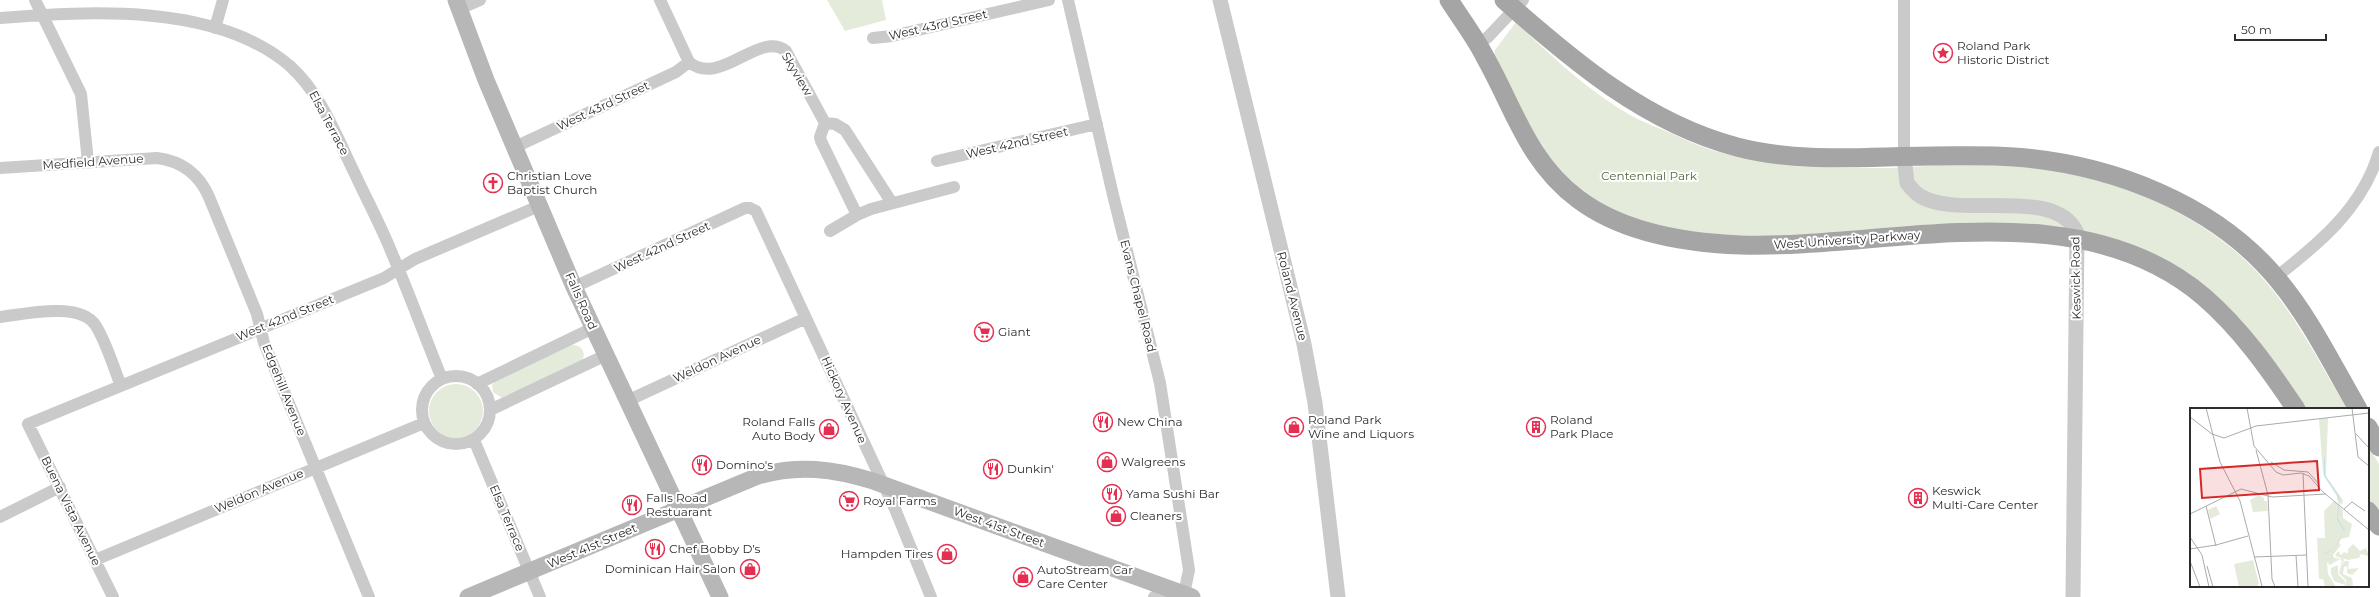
<svg xmlns="http://www.w3.org/2000/svg" width="2379" height="597" font-family="Montserrat,sans-serif">
	<style>
		.green { fill: #e5ebdb }
		.lines { fill: none; stroke-linecap: round; stroke-linejoin: round }
		.minor { stroke: #cacaca; stroke-width: 12 }
		.tertiary { stroke: #cacaca; stroke-width: 15 }
		.secondary { stroke: #b7b7b7; stroke-width: 17 }
		.primary { stroke: #a5a5a5; stroke-width: 19 }
		.labels { text-anchor: middle; stroke-width: 4; stroke-linejoin: round; paint-order: stroke }
		.street-label { font-size: 12px; fill: #2d2d2d; stroke: #fff }
		.poi-label { font-size: 12px; fill: #2d2d2d; stroke: #fff; text-anchor: start }
		.park-label { font-size: 12px; fill: #55693b; stroke: #fff }
		.inset-road { fill: none; stroke: #ababab; stroke-width: 1 }
		.view { fill: #d62828; fill-opacity: 0.15; stroke: #d62828; stroke-width: 2 }
		.inset-edge { fill: none; stroke: #2d2d2d; stroke-width: 2 }
	</style>
	<rect width="100%" height="100%" fill="#fff"/>
	<path class="green" d="M827,0H882L886,20L845,31Z
		M1516,22C1551,56 1587,90 1630,115C1644,123 1660,128 1675,135C1692,143 1711,151 1730,155C1782,167 1837,168 1891,168C1917,167 1943,164 1969,164C2067,164 2171,191 2245,260C2289,301 2316,357 2347,409H2303L2235,320L2111,241L1744,240L1633,222L1579,195L1541,154L1493,61L1495,50Z
		M571,345C581,344 587,352 582,361L502,398L493,392L492,385L496,380Z
		M429 411a27 27 0 1 1 54 0a27 27 0 1 1-54 0Z
		M2368,445L2379,464V521L2368,506Z"/>
	<g class="lines">
		<path class="minor" d="M35,0L81,94L88,162
			M660,0L689,62C720,88 759,30 786,51L825,123
			M1068,0L1113,195L1160,383L1189,570L1184,594
			M459,9L480,0
			M0,18C89,11 217,3 290,66C321,94 336,135 354,172C366,198 380,224 391,251C409,293 425,337 442,379
			M215,28L223,0
			M873,38L892,36L1049,0
			M1478,44L1488,37L1523,0
			M825,123L835,124L845,130L892,203
			M825,123L820,137L821,141L857,215
			M515,147L676,72L689,62
			M1904,156V0
			M937,161L1097,124
			M0,168L157,158C181,161 199,174 209,197L257,314L264,343L369,597
			M830,231L857,215L871,209L954,187
			M2276,277C2320,243 2363,207 2379,152
			M574,287L745,208H750L756,211L895,509L931,597
			M0,317C25,314 81,301 96,326C107,344 113,366 121,386
			M422 410a34 34 0 1 1 68 0a34 34 0 1 1-68 0Z
			M477,384L593,328
			M627,401L806,318
			M490,410L606,355
			M474,440L540,597
			M0,517L60,487
			M95,560L424,423
			M113,597L28,424L384,278L415,259L539,206
			M1154,597L1171,589"/>
		<path class="tertiary" d="M1220,0L1304,344L1315,403L1338,597
			M1904,156L1907,183C1911,188 1915,193 1920,196C1959,220 2056,185 2077,233L2073,597"/>
		<path class="secondary" d="M456,0L486,80L574,287L720,597
			M468,597L758,476C798,464 834,469 873,481L1192,597"/>
		<path class="primary" d="M1449,0C1461,19 1475,37 1485,57C1514,108 1528,162 1578,199C1623,233 1686,243 1741,245C1890,249 2078,189 2204,297C2241,329 2269,369 2296,409
			M1504,0C1573,61 1646,123 1737,147C1802,164 1868,156 1934,156C1961,156 1988,155 2014,157C2111,164 2216,204 2278,280C2310,318 2333,366 2358,409
			M2368,427L2379,447
			M2368,511L2379,526"/>
	</g>
	<defs>
		<symbol id="sight-ring" viewBox="-11 -11 22 22"><circle r="9.5" fill="#fff" stroke="#e42f51" stroke-width="1.5"/><path d="M0-6L1.8-2.2L6-1.7L2.9 1.2L3.7 5.4L0 3.3L-3.7 5.4L-2.9 1.2L-6-1.7L-1.8-2.2Z" fill="#e42f51"/></symbol>
		<symbol id="church-ring" viewBox="-11 -11 22 22"><circle r="9.5" fill="#fff" stroke="#e42f51" stroke-width="1.5"/><path d="M-1.2-6h2.4v3.5h3.3v2.4h-3.3V6h-2.4V-.1h-3.3v-2.4h3.3Z" fill="#e42f51"/></symbol>
		<symbol id="supermarket-ring" viewBox="-11 -11 22 22"><circle r="9.5" fill="#fff" stroke="#e42f51" stroke-width="1.5"/><path d="M-6-5.5h2.5l.6 2H6L4.5 2H-2.5L-4.4-4H-6ZM-1.5 3.2a1.3 1.3 0 1 0 .1 0ZM3 3.2a1.3 1.3 0 1 0 .1 0Z" fill="#e42f51"/></symbol>
		<symbol id="restaurant-ring" viewBox="-11 -11 22 22"><circle r="9.5" fill="#fff" stroke="#e42f51" stroke-width="1.5"/><path d="M-5-6h1v4h1v-4h1v4h1v-4h1v5L-1.5 .5V6h-2V.5L-5-1ZM5-6V6H3V1.5H1.5Q1.5-4 5-6Z" fill="#e42f51"/></symbol>
		<symbol id="shop-ring" viewBox="-11 -11 22 22"><circle r="9.5" fill="#fff" stroke="#e42f51" stroke-width="1.5"/><path d="M-5-2.5h2.3a2.7 3.5 0 0 1 5.4 0H5L5.5 6h-11ZM-1.5-2.5h3a1.5 2.3 0 0 0-3 0Z" fill="#e42f51"/></symbol>
		<symbol id="building-ring" viewBox="-11 -11 22 22"><circle r="9.5" fill="#fff" stroke="#e42f51" stroke-width="1.5"/><path d="M-4-6H4V6H1V3H-1V6H-4ZM-2.5-4.3h1.7v1.8h-1.7ZM.8-4.3h1.7v1.8H.8ZM-2.5-1h1.7V.8h-1.7ZM.8-1h1.7V.8H.8Z" fill="#e42f51"/></symbol>
	</defs>
	<g fill-rule="evenodd">
		<use href="#sight-ring" x="1932" y="42" width="22" height="22"/>
		<use href="#church-ring" x="482" y="172" width="22" height="22"/>
		<use href="#supermarket-ring" x="973" y="321" width="22" height="22"/>
		<use href="#restaurant-ring" x="1092" y="411" width="22" height="22"/>
		<use href="#shop-ring" x="1283" y="416" width="22" height="22"/>
		<use href="#building-ring" x="1525" y="416" width="22" height="22"/>
		<use href="#shop-ring" x="818" y="418" width="22" height="22"/>
		<use href="#shop-ring" x="1096" y="451" width="22" height="22"/>
		<use href="#restaurant-ring" x="691" y="454" width="22" height="22"/>
		<use href="#restaurant-ring" x="982" y="458" width="22" height="22"/>
		<use href="#restaurant-ring" x="1101" y="483" width="22" height="22"/>
		<use href="#building-ring" x="1907" y="487" width="22" height="22"/>
		<use href="#supermarket-ring" x="838" y="490" width="22" height="22"/>
		<use href="#restaurant-ring" x="621" y="494" width="22" height="22"/>
		<use href="#shop-ring" x="1105" y="505" width="22" height="22"/>
		<use href="#restaurant-ring" x="644" y="538" width="22" height="22"/>
		<use href="#shop-ring" x="936" y="543" width="22" height="22"/>
		<use href="#shop-ring" x="739" y="558" width="22" height="22"/>
		<use href="#shop-ring" x="1012" y="566" width="22" height="22"/>
	</g>
	<g class="labels">
		<g class="street-label">
			<text transform="translate(938 25) rotate(-13)" y="4">West 43rd Street</text>
			<text transform="translate(797 74) rotate(59)" y="4">Skyview</text>
			<text transform="translate(603 106) rotate(-25)" y="4">West 43rd Street</text>
			<text transform="translate(329 123) rotate(62)" y="4">Elsa Terrace</text>
			<text transform="translate(1017 143) rotate(-13)" y="4">West 42nd Street</text>
			<text transform="translate(93 162) rotate(-4)" y="4">Medfield Avenue</text>
			<text transform="translate(1847 240) rotate(-4)" y="4">West University Parkway</text>
			<text transform="translate(662 247) rotate(-25)" y="4">West 42nd Street</text>
			<text transform="translate(2076 278) rotate(-91)" y="4">Keswick Road</text>
			<text transform="translate(1138 296) rotate(76)" y="4">Evans Chapel Road</text>
			<text transform="translate(1292 296) rotate(76)" y="4">Roland Avenue</text>
			<text transform="translate(581 301) rotate(66)" y="4">Falls Road</text>
			<text transform="translate(285 318) rotate(-22)" y="4">West 42nd Street</text>
			<text transform="translate(717 359) rotate(-25)" y="4">Weldon Avenue</text>
			<text transform="translate(284 390) rotate(68)" y="4">Edgehill Avenue</text>
			<text transform="translate(844 400) rotate(66)" y="4">Hickory Avenue</text>
			<text transform="translate(259 491) rotate(-23)" y="4">Weldon Avenue</text>
			<text transform="translate(71 511) rotate(64)" y="4">Buena Vista Avenue</text>
			<text transform="translate(507 518) rotate(67)" y="4">Elsa Terrace</text>
			<text transform="translate(999 527) rotate(20)" y="4">West 41st Street</text>
			<text transform="translate(592 546) rotate(-23)" y="4">West 41st Street</text>
		</g>
		<g class="poi-label">
			<text x="1957" y="50">Roland Park<tspan x="1957" dy="14">Historic District</tspan></text>
			<text x="507" y="180">Christian Love<tspan x="507" dy="14">Baptist Church</tspan></text>
			<text x="998" y="336">Giant</text>
			<text x="1308" y="424">Roland Park<tspan x="1308" dy="14">Wine and Liquors</tspan></text>
			<text x="1550" y="424">Roland<tspan x="1550" dy="14">Park Place</tspan></text>
			<text x="815" y="426" text-anchor="end">Roland Falls<tspan x="815" dy="14">Auto Body</tspan></text>
			<text x="1117" y="426">New China</text>
			<text x="1121" y="466">Walgreens</text>
			<text x="716" y="469">Domino's</text>
			<text x="1007" y="473">Dunkin'</text>
			<text x="1932" y="495">Keswick<tspan x="1932" dy="14">Multi-Care Center</tspan></text>
			<text x="1126" y="498">Yama Sushi Bar</text>
			<text x="646" y="502">Falls Road<tspan x="646" dy="14">Restuarant</tspan></text>
			<text x="863" y="505">Royal Farms</text>
			<text x="1130" y="520">Cleaners</text>
			<text x="669" y="553">Chef Bobby D’s</text>
			<text x="933" y="558" text-anchor="end">Hampden Tires</text>
			<text x="736" y="573" text-anchor="end">Dominican Hair Salon</text>
			<text x="1037" y="574">AutoStream Car<tspan x="1037" dy="14">Care Center</tspan></text>
		</g>
		<g class="park-label">
			<text x="1649" y="180">Centennial Park</text>
		</g>
	</g>
	<g transform="translate(2190 408)">
		<rect width="179" height="179" fill="#fff"/>
		<path d="M138,10L136,68L153,92L152,97L147,92V86L133,66L129,11ZM69,87L74,90V93H77L78,103L63,104L60,92ZM144,93L153,102V110L162,116L159,129L151,131L149,135L151,137L143,147L144,150H150L145,152L153,150L154,153L149,157L152,153L150,151L140,157L137,154L138,166L146,179H135L133,171H129L127,130H135L134,103ZM26,98L30,106L20,111L18,102ZM163,136L170,143L176,140L179,148L171,146L169,150L158,152L145,148L148,143L151,147L154,144L158,146L156,144L158,145V141ZM63,152L69,176L66,179H49L44,156ZM155,153H159L158,161L169,160L162,167L157,165V158L154,159L153,166L162,170L163,177L160,179H155L156,172L149,165L151,157ZM148,157V166L155,173V177L144,173L141,166V160Z" fill="#e5ebdb"/>
		<path d="M134,48L135,51V67L147,85L150,90L148,111L155,122L145,140L143,142L135,146L133,148L142,179L133,148L135,145L144,141L154,123L147,112L149,91L134,68Z" fill="#c7e1eb"/>
		<path class="inset-road" d="M16,0L30,54L50,93L72,178M57,0L64,38L86,64L93,67L111,65L119,68L133,84L179,122M162,0L168,49L179,58M0,9L22,26L34,30L66,18L179,5M166,26L179,40M66,42L78,87L82,171L85,179M81,54L94,62L118,64L129,76M113,65L118,179M16,98L26,138M154,101L162,94L175,103M0,106L51,81L82,89L136,86M0,129L12,147L19,179M0,141L26,137L58,128M106,147L108,179M64,149L117,147M0,153L10,179M17,158L23,179"/>
		<path class="view" d="M127,53L129,82L12,90L10,61Z"/>
		<rect width="179" height="179" class="inset-edge"/>
	</g>
	<path d="M2235 34v6h91v-6" fill="none" stroke="#2d2d2d" stroke-width="2"/>
	<text x="2241" y="34" font-size="12" fill="#2d2d2d" stroke="#ffffff" stroke-width="3" paint-order="stroke">50 m</text>
</svg>
